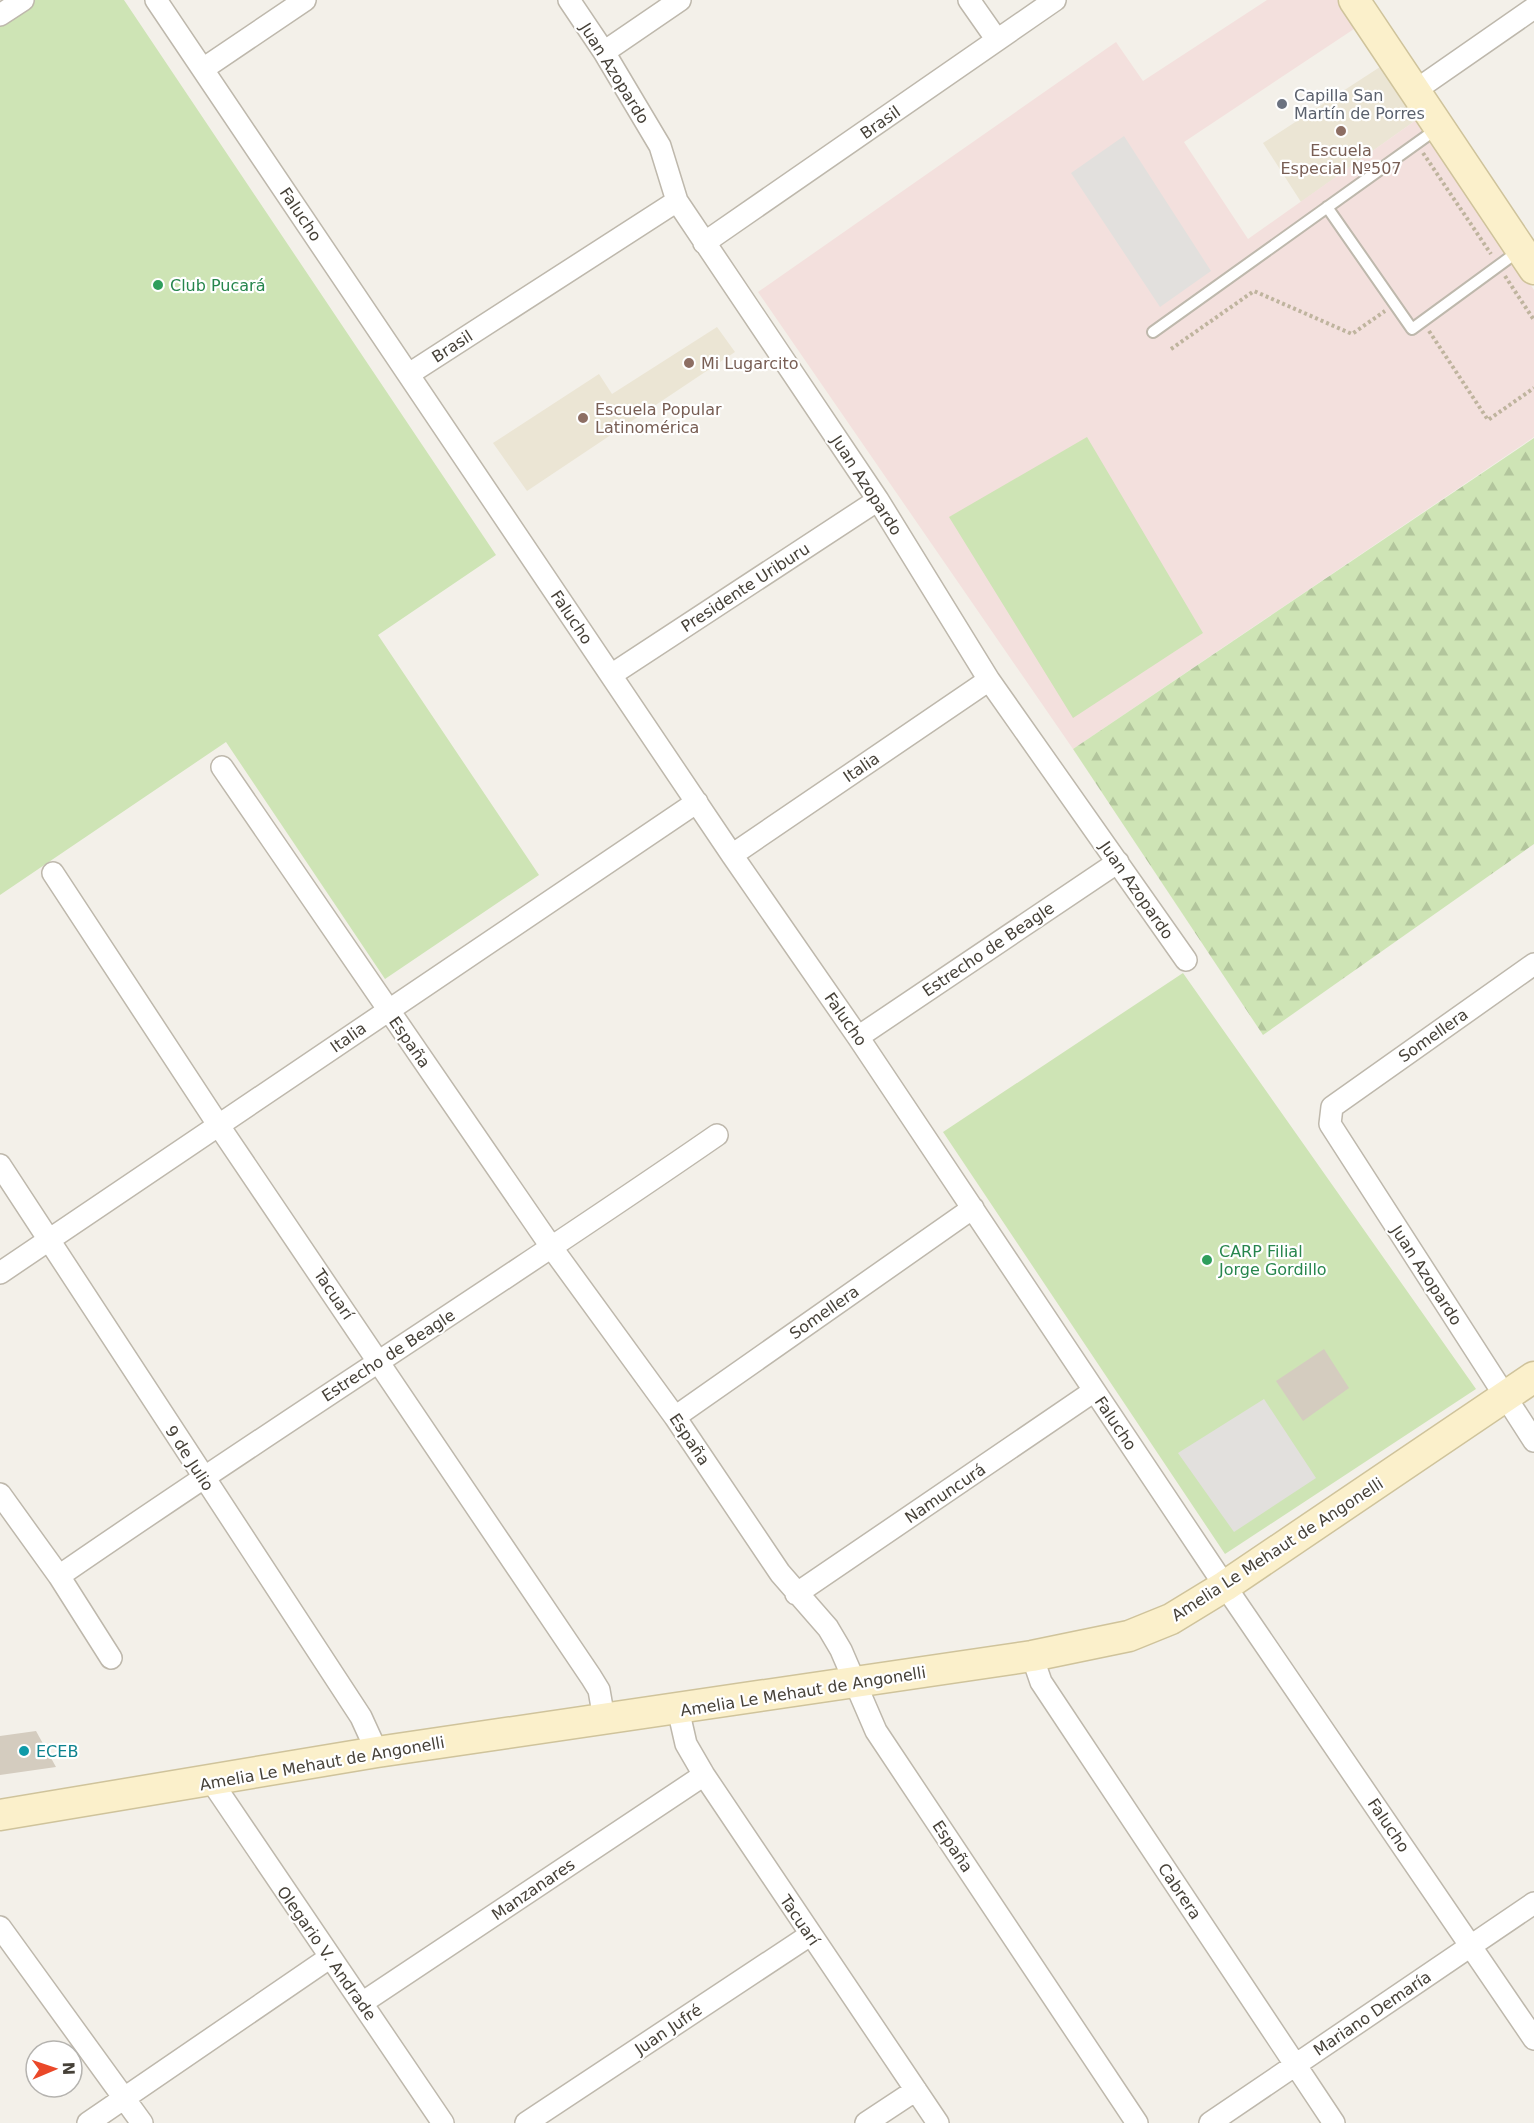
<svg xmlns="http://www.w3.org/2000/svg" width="1534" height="2123" font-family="'DejaVu Sans',sans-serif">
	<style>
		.education { fill: #ebe5d4 }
		.medical { fill: #f3e0dd }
		.forest { fill: url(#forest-firs) }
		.pitch { fill: #cee4b5 }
		.parking { fill: #e2e0dd }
		.building { fill: #d4ccbf }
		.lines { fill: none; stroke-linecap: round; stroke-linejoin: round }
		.lane-casing { stroke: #beb8ac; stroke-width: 14 }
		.street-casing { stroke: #beb8ac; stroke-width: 24 }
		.secondary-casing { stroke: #cfc39b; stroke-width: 33 }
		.path { stroke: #bfb49e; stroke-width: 4; stroke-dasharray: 3 3; stroke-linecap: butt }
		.lane { stroke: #fff; stroke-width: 10 }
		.street { stroke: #fff; stroke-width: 21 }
		.secondary { stroke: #fbf0cb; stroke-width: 30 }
		.worship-dot { fill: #6b7280; stroke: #fff; stroke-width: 2 }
		.education-dot { fill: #8d6e63; stroke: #fff; stroke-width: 2 }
		.leisure-dot { fill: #2e9e5b; stroke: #fff; stroke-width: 2 }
		.culture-dot { fill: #0f9aa8; stroke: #fff; stroke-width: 2 }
		.labels { text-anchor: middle; stroke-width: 4.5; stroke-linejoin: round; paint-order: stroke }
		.street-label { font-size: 16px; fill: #464138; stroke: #fff }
		.worship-label { font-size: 16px; fill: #5b616d; stroke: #fff; text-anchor: start }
		.education-label { font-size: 16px; fill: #785e54; stroke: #fff; text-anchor: start }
		.leisure-label { font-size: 16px; fill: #27864d; stroke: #fff; text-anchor: start }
		.culture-label { font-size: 16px; fill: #0d838f; stroke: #fff; text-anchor: start }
	</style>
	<defs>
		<pattern id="forest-firs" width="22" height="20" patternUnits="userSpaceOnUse" patternTransform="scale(1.5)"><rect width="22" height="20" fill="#cee4b5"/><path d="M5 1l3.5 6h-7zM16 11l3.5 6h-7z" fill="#b2c59c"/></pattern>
	</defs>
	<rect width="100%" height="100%" fill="#f3f0e9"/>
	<path class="education" d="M1383,65L1419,118L1301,202L1263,143Z
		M717,327L735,352L527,491L493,443L599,374L612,394Z"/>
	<path class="medical" d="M1267,0H1339L1357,27L1184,142L1248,239L1419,118L1534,290V437L1073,749L758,292L1116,42L1143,81Z"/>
	<path class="forest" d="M1534,438V844L1263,1035L1073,749Z"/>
	<path class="pitch" d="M23,0H124L496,555L378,635L539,875L385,979L226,742L0,895V16Z
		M1087,437L1203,633L1073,718L949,517Z
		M1183,973L1476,1389L1225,1554L943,1132Z"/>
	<path class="parking" d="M1124,136L1211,271L1160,307L1071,173Z
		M1264,1399L1316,1478L1234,1532L1178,1453Z"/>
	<path class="building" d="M1324,1349L1349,1388L1303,1421L1276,1381Z
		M36,1731L56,1767L0,1775V1736Z"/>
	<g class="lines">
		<defs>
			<path id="lane" d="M1327,207L1412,329L1520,250
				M1153,332L1438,128"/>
			<path id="street" d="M156,0L732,855L858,1037L1225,1586L1534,2039
				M569,0L604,52L660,146L677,201L878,500L989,680L1186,960
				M969,0L997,40
				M0,15L23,0
				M604,52L680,0
				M203,69L305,0
				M1416,90L1534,8
				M704,243L1055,0
				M409,374L677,201
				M611,675L878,500
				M222,767L552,1248L675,1417L780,1573L828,1628L841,1650L876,1731L1137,2123
				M732,855L989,680
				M53,873L219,1126L591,1677L599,1690L604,1719
				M1534,964L1332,1107L1330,1124L1534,1441
				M858,1037L1118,862
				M0,1165L361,1717L377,1752
				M0,1273L697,802
				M675,1417L973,1208
				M0,1494L59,1576L111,1658
				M59,1576C276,1426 500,1285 717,1135
				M796,1594L1094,1391
				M1032,1656L1041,1682L1334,2123
				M678,1709L686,1744L704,1775L938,2123
				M212,1782L443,2123
				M0,1927L142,2123
				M362,2003L704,1775
				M88,2123L329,1958
				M526,2123L810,1935
				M866,2123L916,2090
				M1210,2123L1534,1903"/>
			<path id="secondary" d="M1354,0L1534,269
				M0,1815L377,1752L1032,1656L1129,1636L1171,1619L1225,1586L1534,1377"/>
		</defs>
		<use href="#lane" class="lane-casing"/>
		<use href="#street" class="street-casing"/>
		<use href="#secondary" class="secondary-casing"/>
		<path class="path" d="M1423,153L1491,254
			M1505,276L1534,320
			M1429,331L1488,420L1534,388
			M1171,349L1254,291L1352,334L1385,311"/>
		<use href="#lane" class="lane"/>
		<use href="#street" class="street"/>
		<use href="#secondary" class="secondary"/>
	</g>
	<circle class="worship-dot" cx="1282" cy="104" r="6"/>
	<g class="education-dot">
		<circle cx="1341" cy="131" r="6"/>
		<circle cx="689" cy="363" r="6"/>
		<circle cx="583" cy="418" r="6"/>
	</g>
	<g class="leisure-dot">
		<circle cx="158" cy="285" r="6"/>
		<circle cx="1207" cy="1260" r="6"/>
	</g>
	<circle class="culture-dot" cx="24" cy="1751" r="6"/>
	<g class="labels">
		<g class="street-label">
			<text transform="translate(615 73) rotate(58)" y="6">Juan Azopardo</text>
			<text transform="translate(880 122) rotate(-35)" y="6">Brasil</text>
			<text transform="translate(301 214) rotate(56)" y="6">Falucho</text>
			<text transform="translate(452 346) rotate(-33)" y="6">Brasil</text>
			<text transform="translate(867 485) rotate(57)" y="6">Juan Azopardo</text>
			<text transform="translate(745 587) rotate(-33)" y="6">Presidente Uriburu</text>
			<text transform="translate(572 617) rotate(56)" y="6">Falucho</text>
			<text transform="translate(861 767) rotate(-34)" y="6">Italia</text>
			<text transform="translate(1137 890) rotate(55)" y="6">Juan Azopardo</text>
			<text transform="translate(988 949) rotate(-34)" y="6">Estrecho de Beagle</text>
			<text transform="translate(846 1019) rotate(55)" y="6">Falucho</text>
			<text transform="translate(1433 1035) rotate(-35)" y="6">Somellera</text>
			<text transform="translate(348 1037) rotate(-35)" y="6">Italia</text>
			<text transform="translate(410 1042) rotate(55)" y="6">España</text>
			<text transform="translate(1427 1275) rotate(57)" y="6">Juan Azopardo</text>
			<text transform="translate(334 1294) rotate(56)" y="6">Tacuarí</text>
			<text transform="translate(824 1312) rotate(-35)" y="6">Somellera</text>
			<text transform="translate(388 1355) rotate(-33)" y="6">Estrecho de Beagle</text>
			<text transform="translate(1116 1423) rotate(56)" y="6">Falucho</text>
			<text transform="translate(690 1439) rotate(56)" y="6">España</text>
			<text transform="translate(190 1458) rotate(57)" y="6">9 de Julio</text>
			<text transform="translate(945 1493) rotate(-34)" y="6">Namuncurá</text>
			<text transform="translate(1277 1549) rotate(-33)" y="6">Amelia Le Mehaut de Angonelli</text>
			<text transform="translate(803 1691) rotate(-9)" y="6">Amelia Le Mehaut de Angonelli</text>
			<text transform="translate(322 1763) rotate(-10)" y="6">Amelia Le Mehaut de Angonelli</text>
			<text transform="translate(1389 1825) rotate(56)" y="6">Falucho</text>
			<text transform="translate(953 1846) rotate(56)" y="6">España</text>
			<text transform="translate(533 1889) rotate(-34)" y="6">Manzanares</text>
			<text transform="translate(1180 1891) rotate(56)" y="6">Cabrera</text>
			<text transform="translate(800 1920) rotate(56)" y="6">Tacuarí</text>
			<text transform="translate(327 1953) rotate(55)" y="6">Olegario V. Andrade</text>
			<text transform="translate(1372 2013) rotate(-34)" y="6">Mariano Demaría</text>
			<text transform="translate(668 2029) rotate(-34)" y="6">Juan Jufré</text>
		</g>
		<g class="worship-label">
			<text x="1294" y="101">Capilla San<tspan x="1294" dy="18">Martín de Porres</tspan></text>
		</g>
		<g class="education-label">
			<text x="1341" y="156" text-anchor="middle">Escuela<tspan x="1341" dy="18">Especial Nº507</tspan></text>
			<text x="701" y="369">Mi Lugarcito</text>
			<text x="595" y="415">Escuela Popular<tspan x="595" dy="18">Latinomérica</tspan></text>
		</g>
		<g class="leisure-label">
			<text x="170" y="291">Club Pucará</text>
			<text x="1219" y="1257">CARP Filial<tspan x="1219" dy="18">Jorge Gordillo</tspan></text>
		</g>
		<g class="culture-label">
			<text x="36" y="1757">ECEB</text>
		</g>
	</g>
	<g transform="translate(54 2069) rotate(88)"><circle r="28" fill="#ffffff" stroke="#b5b3af" stroke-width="1.5"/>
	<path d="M0-4.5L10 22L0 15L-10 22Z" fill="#ea4829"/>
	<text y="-9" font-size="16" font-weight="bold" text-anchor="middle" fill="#464138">N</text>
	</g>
</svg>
